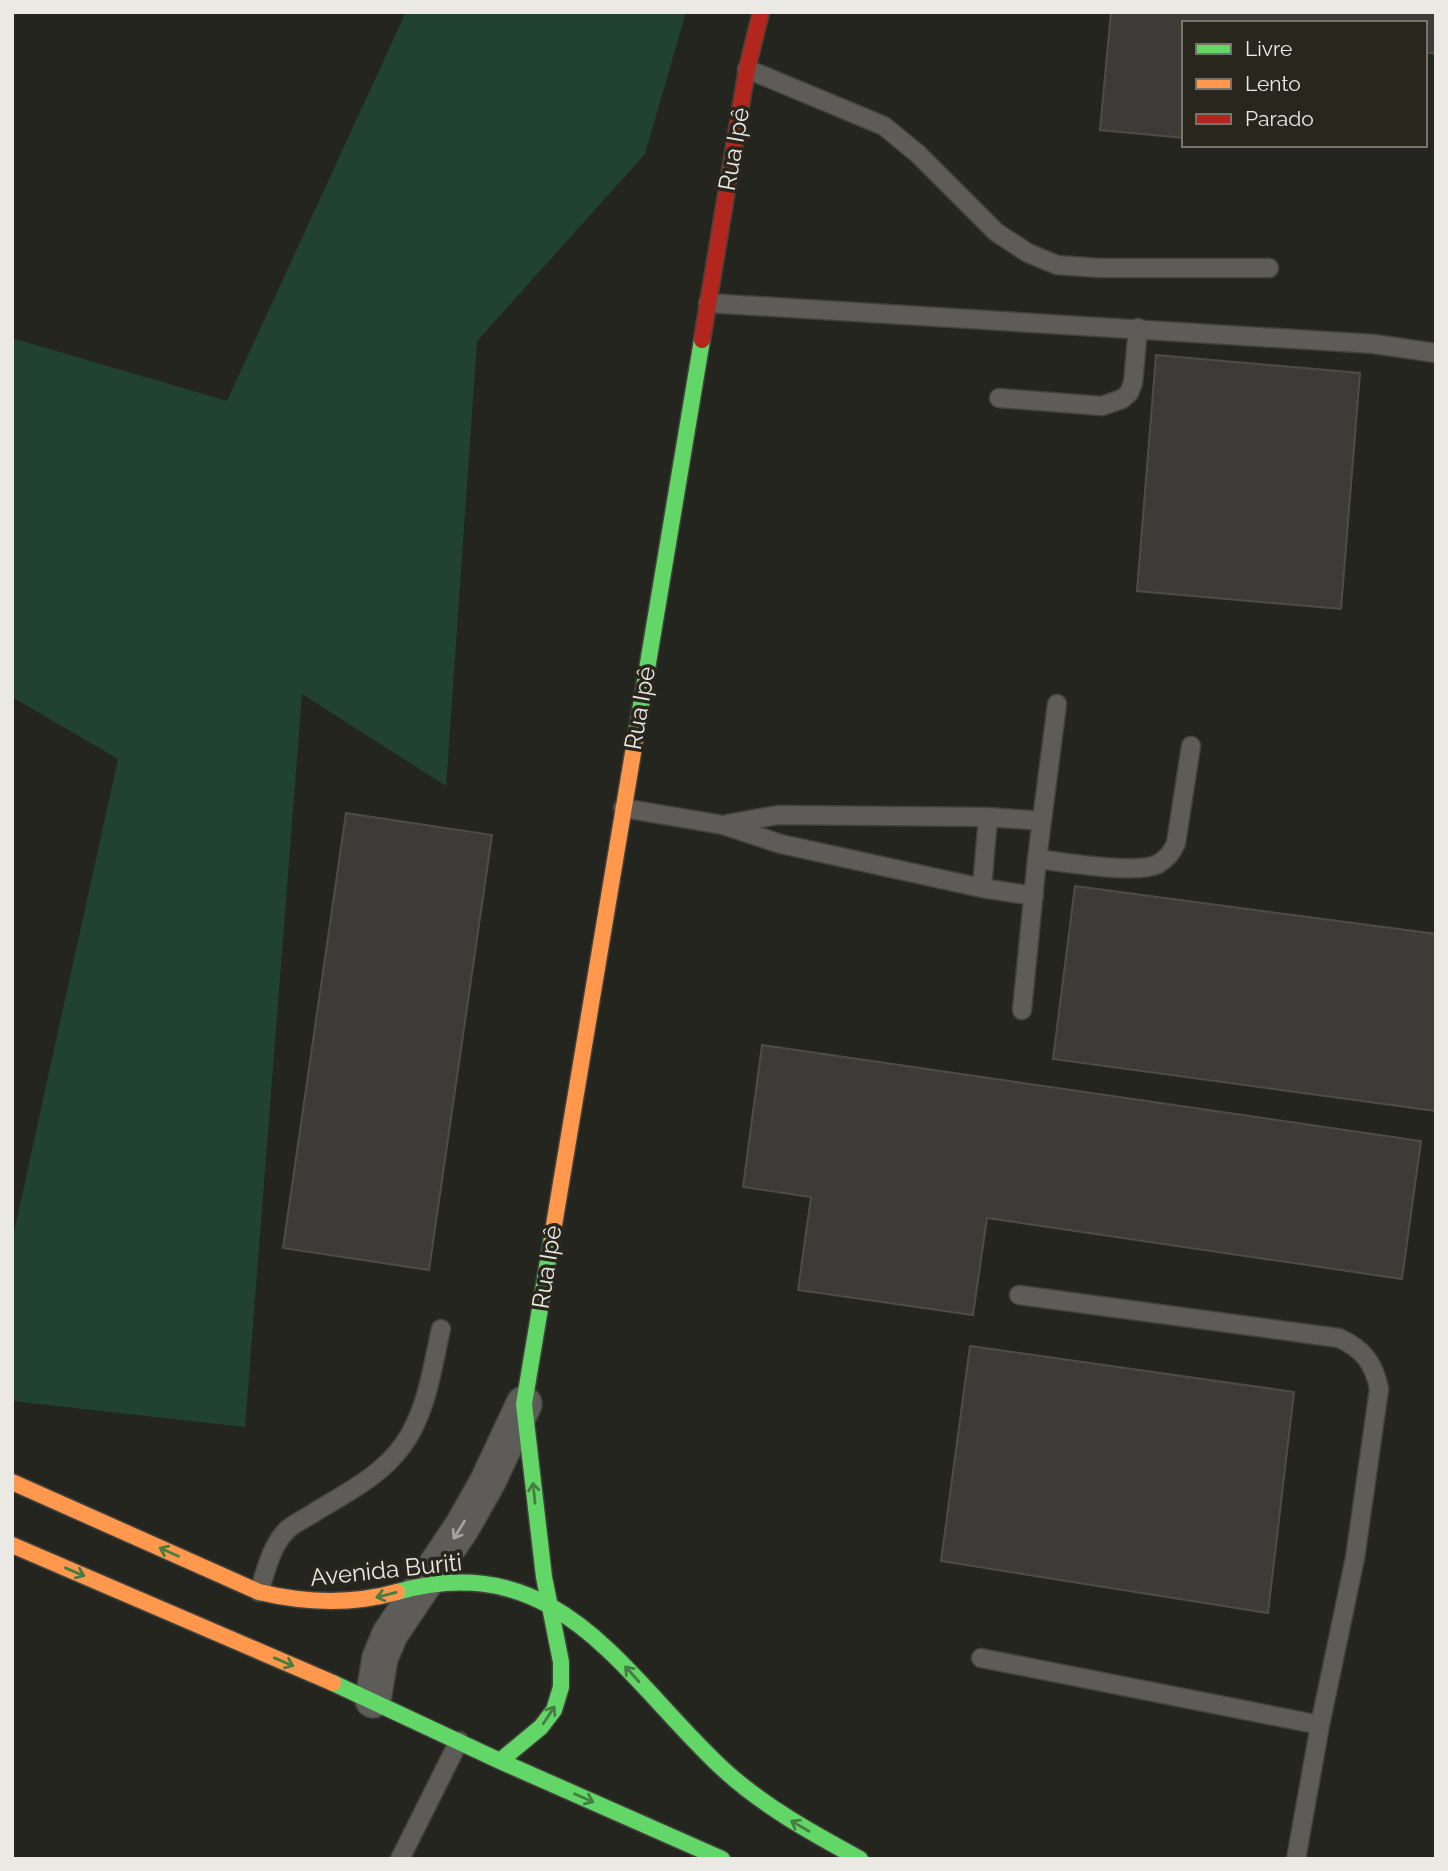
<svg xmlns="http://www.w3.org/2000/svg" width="1448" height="1871" font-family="Raleway,sans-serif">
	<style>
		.green { fill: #224231 }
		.building { fill: #3d3b38; stroke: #4e4c48; stroke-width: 2 }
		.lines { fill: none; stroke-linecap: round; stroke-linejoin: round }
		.lane-casing { stroke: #42423d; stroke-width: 21 }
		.street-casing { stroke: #42423d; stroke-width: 38 }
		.fast-casing { stroke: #42423d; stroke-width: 19 }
		.slow-casing { stroke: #42423d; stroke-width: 19 }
		.jam-casing { stroke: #42423d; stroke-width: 19 }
		.lane { stroke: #5d5c58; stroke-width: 18 }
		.street { stroke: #5d5c58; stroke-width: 35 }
		.fast { stroke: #63d668; stroke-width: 16 }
		.slow { stroke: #ff974d; stroke-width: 16 }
		.jam { stroke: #b3261e; stroke-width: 16 }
		.oneway { stroke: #467e42 }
		.oneway2 { stroke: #a4a29e }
		.labels { text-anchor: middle; stroke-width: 7; stroke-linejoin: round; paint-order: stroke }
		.street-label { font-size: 24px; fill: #eae9e3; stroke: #28261d }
	</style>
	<rect width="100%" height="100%" fill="#252520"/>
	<path class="green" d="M406,12H686L645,154L477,341L446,786L302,694L245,1427L12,1401V1241L118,759L12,697V338L227,401Z"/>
	<path class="building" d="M1111,12H1436V54L1425,52V23H1184V138L1100,130Z
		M1156,355L1360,373L1341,609L1137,591Z
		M346,813L492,835L429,1270L283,1248Z
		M1075,886L1436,934V1111L1053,1059Z
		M762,1045L1421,1141L1402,1279L987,1218L973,1315L798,1290L811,1197L743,1187Z
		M970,1346L1294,1392L1268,1613L941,1561Z"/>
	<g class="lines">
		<defs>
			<path id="lane" d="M747,69L884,126L918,154L996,232L1028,253L1057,265L1099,268H1269
				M708,303L1374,344L1436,353
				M999,398L1102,406L1122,399L1129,393L1133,383L1138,328
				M623,808L723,825L781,844L982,888L1034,896
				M727,824L778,815L988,817L1042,821
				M1037,859C1065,862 1136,875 1158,864C1167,859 1172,853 1176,843L1191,746
				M982,888L988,817
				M1022,1010L1037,859L1057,704
				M1019,1295L1339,1338C1363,1349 1374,1363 1379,1389L1355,1558L1320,1725L1296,1859
				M259,1592C266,1571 271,1545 288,1529C295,1523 306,1518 315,1512C346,1493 381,1476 403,1445C427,1412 432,1368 441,1329
				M981,1658L1320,1725
				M400,1859L459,1741"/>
			<path id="street" d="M373,1700L380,1658L390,1634L462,1527L488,1481L524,1404"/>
			<path id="fast" d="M636,735L702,340
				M397,1592C559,1546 623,1676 723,1769C763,1806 812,1833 860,1859
				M333,1683L500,1761L722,1859
				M500,1761L541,1727L554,1710L561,1687V1662L544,1577L524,1404L552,1237"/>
			<path id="slow" d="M552,1237L636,735
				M12,1482L259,1592C305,1603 351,1605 397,1592
				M12,1545L333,1683"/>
			<path id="jam" d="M702,340L747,69L761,12"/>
		</defs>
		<use href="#lane" class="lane-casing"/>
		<use href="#street" class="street-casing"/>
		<use href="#fast" class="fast-casing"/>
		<use href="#slow" class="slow-casing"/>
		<use href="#jam" class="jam-casing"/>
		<use href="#lane" class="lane"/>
		<use href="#street" class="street"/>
		<use href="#fast" class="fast"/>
		<use href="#slow" class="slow"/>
		<use href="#jam" class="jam"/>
	</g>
	<defs><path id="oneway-shaft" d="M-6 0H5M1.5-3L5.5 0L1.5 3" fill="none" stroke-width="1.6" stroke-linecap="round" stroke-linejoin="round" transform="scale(1.75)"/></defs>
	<g class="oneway">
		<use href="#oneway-shaft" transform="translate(534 1493) rotate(-96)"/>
		<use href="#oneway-shaft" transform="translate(169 1552) rotate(-156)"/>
		<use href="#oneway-shaft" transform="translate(75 1572) rotate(23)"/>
		<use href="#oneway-shaft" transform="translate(386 1595) rotate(166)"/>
		<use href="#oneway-shaft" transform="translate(284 1662) rotate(23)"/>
		<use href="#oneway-shaft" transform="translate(632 1674) rotate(-132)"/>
		<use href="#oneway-shaft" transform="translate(549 1715) rotate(-57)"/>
		<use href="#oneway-shaft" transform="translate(584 1798) rotate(24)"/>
		<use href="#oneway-shaft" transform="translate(800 1826) rotate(-150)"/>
	</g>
	<use class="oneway2" href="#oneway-shaft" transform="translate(459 1530) rotate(122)"/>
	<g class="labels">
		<g class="street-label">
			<text transform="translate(734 149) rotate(-80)" y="8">Rua Ipê</text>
			<text transform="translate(640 708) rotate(-80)" y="8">Rua Ipê</text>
			<text transform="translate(547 1267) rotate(-81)" y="8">Rua Ipê</text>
			<text transform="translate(386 1570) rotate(-6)" y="8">Avenida Buriti</text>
		</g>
	</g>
	<rect width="1448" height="1871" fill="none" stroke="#eae9e3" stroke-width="28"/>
	<rect x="1182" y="21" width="245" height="126" fill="#28261d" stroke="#76746c" stroke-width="2"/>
	<rect x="1196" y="44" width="35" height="10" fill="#63d668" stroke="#76746c" stroke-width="2"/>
	<text x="1245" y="56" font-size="21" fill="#eae9e3">Livre</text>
	<rect x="1196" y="79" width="35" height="10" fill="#ff974d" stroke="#76746c" stroke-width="2"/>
	<text x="1245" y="91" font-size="21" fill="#eae9e3">Lento</text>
	<rect x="1196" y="114" width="35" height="10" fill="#b3261e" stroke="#76746c" stroke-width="2"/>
	<text x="1245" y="126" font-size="21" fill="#eae9e3">Parado</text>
</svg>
